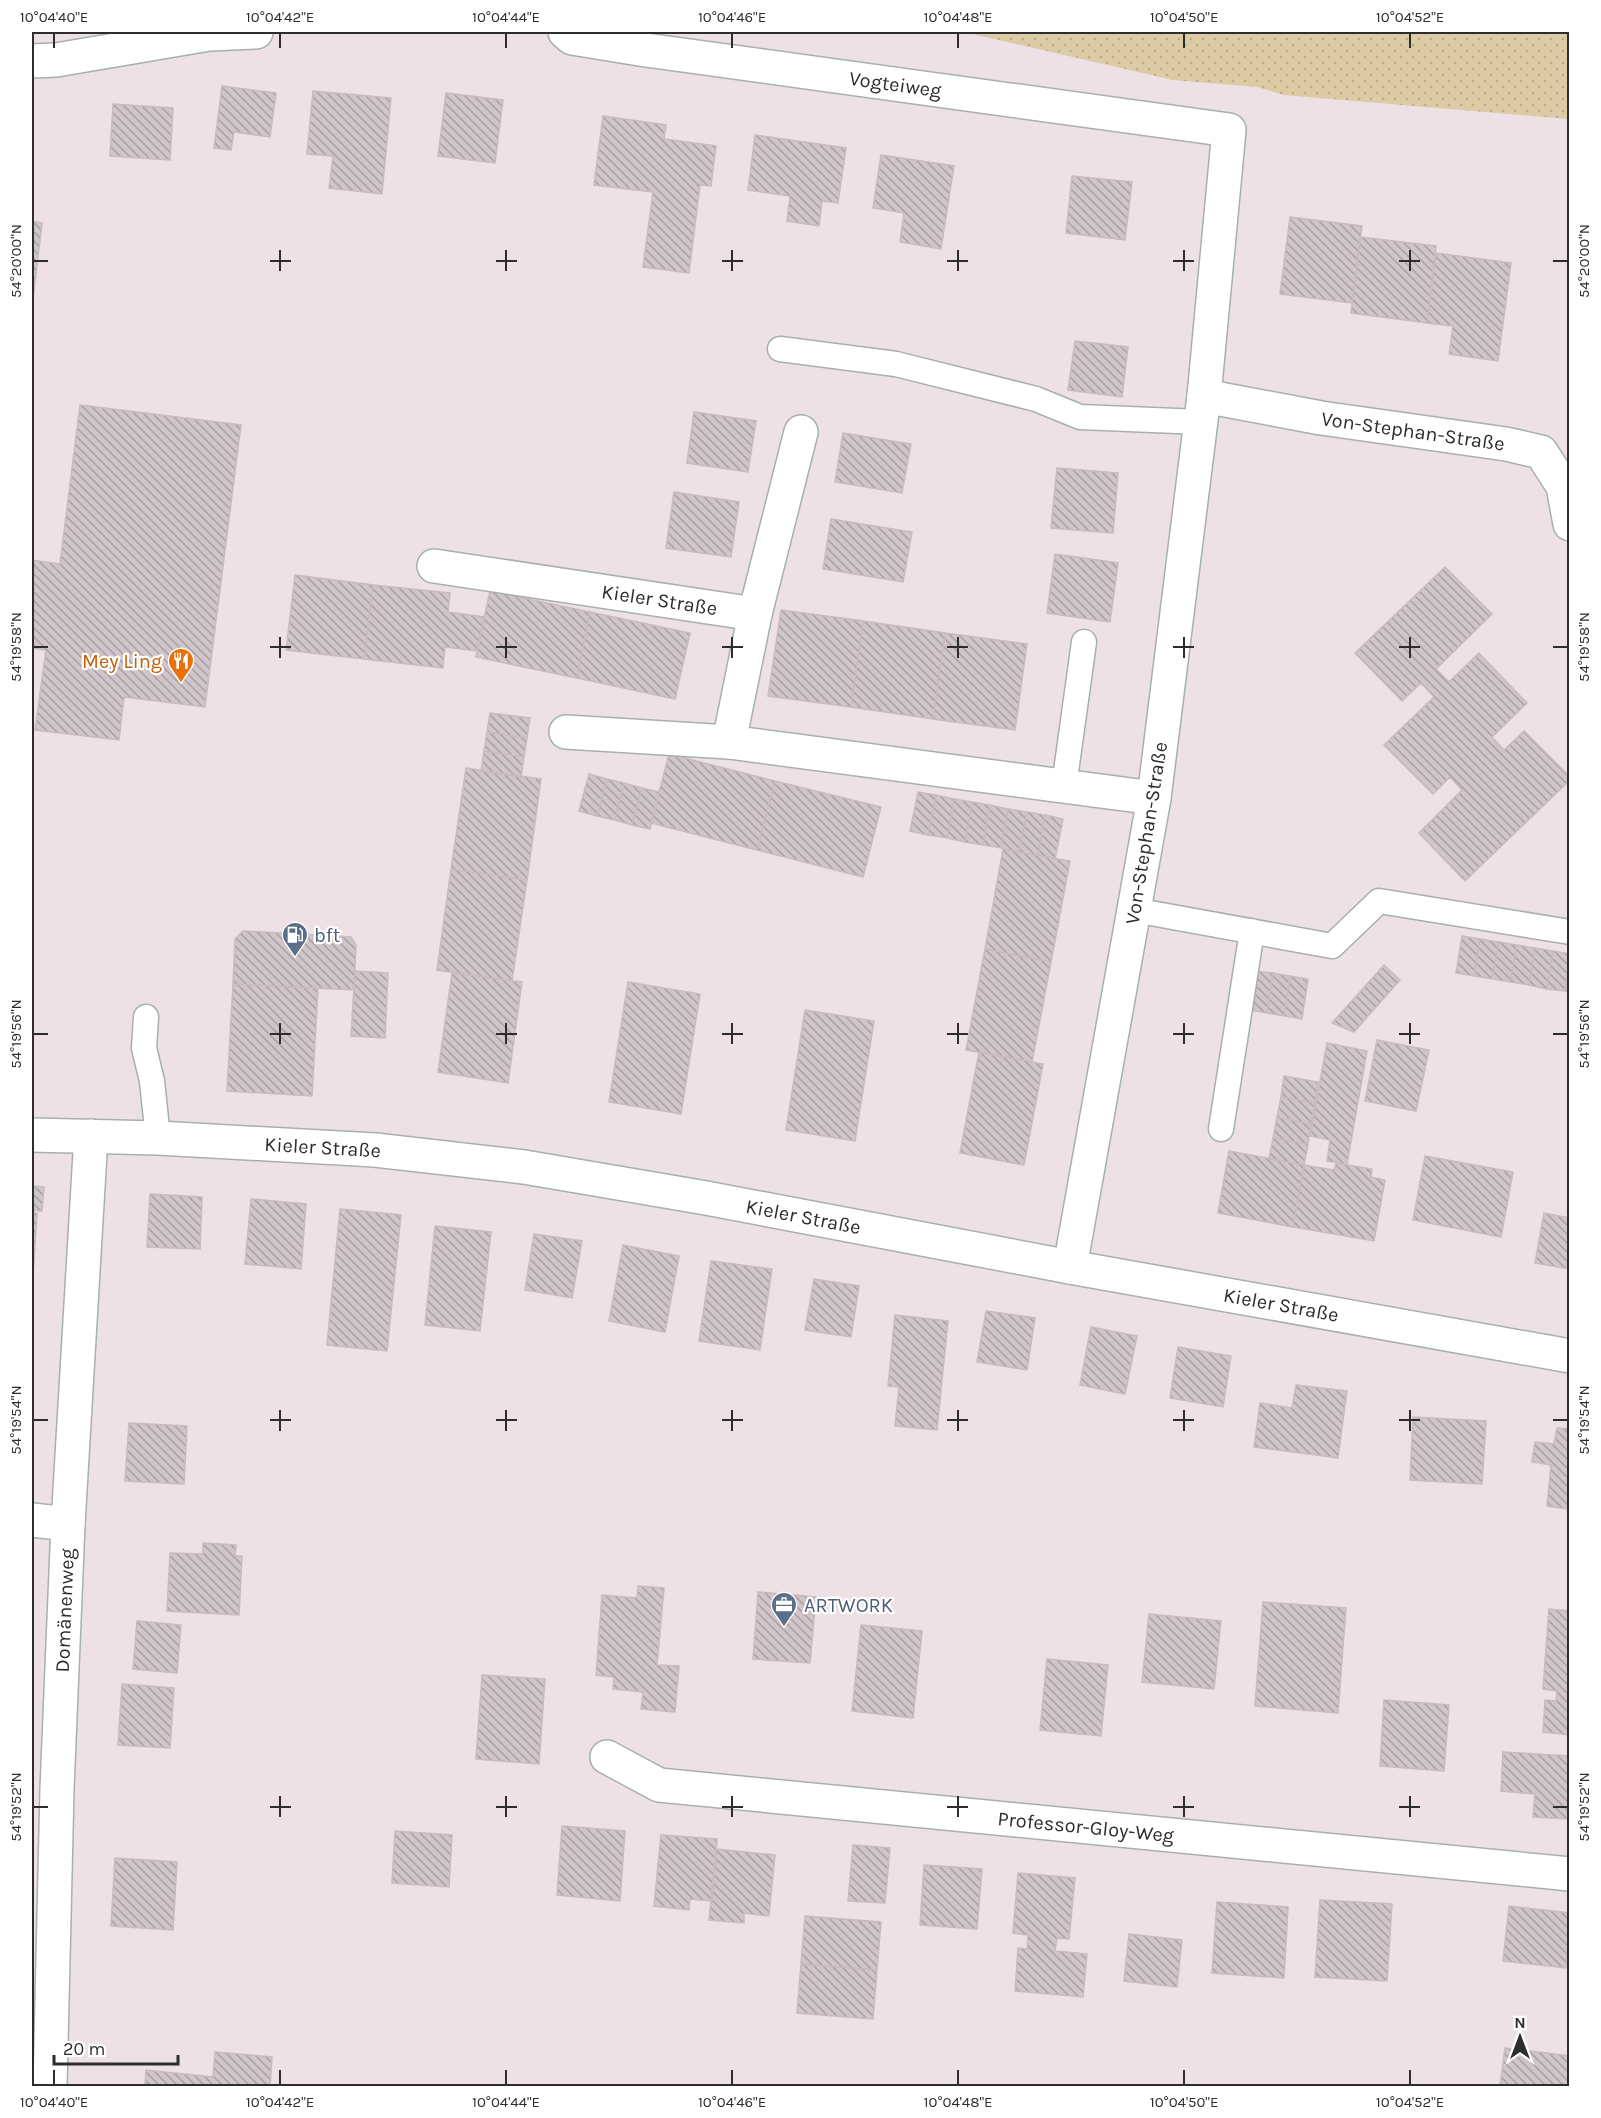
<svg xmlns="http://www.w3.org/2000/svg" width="1601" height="2118" font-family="Karla,sans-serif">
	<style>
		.park { fill: url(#park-dots) }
		.building { fill: url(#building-back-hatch); stroke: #c8bbbf; stroke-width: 1.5 }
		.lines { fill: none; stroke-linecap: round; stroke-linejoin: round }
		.service-casing { stroke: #a7b0af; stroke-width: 27 }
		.minor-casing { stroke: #a7b0af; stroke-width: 36 }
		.secondary-casing { stroke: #a7b0af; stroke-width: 36 }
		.service { stroke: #fff; stroke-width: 24 }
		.minor { stroke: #fff; stroke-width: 33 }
		.secondary { stroke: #fff; stroke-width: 33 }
		.ticks { fill: none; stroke: #2d2d2d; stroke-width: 2 }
		.labels { text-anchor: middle; stroke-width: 4.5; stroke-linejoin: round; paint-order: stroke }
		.street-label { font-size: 20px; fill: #2d2d2d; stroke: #fff }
		.food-label { font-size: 20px; fill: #c56008; stroke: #fff; text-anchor: end }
		.service-label { font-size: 20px; fill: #4e5e75; stroke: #fff; text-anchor: start }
		.neatline { fill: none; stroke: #2d2d2d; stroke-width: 2 }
		.ticks-label { font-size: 15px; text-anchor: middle; fill: #2d2d2d }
	</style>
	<defs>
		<pattern id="park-dots" width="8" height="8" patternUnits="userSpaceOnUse" patternTransform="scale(1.5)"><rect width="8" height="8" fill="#dccba4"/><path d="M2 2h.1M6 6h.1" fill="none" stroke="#bdaf8e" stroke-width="1.8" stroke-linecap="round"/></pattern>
		<pattern id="building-back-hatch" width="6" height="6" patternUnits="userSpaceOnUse" patternTransform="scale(1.5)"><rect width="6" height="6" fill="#d0c5c9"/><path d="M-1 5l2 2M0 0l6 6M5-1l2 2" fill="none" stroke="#a9a0a4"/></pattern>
	</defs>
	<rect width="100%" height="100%" fill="#ede1e6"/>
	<path class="park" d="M964,32H1569V119L1284,95L1257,87L1173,80Z"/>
	<path class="building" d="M222,86L276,93L270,137L234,132L231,150L214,148Z
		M313,91L391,98L382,194L329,188L333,156L307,154Z
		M446,93L503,100L495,163L438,156Z
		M113,104L173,108L170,160L110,156Z
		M603,116L666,125L664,139L716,146L711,186L700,185L689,273L643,267L653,192L594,185Z
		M755,135L846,148L838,203L822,201L819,226L787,221L790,196L748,190Z
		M881,155L954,166L941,249L900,242L904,213L873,208Z
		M1072,176L1132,182L1125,240L1066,233Z
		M1290,217L1362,226L1352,303L1280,294Z
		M32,221L42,223L33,299L32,298Z
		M1360,237L1436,246L1427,323L1351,313Z
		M1436,253L1511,263L1498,361L1449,354L1453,326L1427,323Z
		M1075,341L1128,347L1122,397L1068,390Z
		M80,405L241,425L205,707L124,697L119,740L35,730L46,650L32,648V560L60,564Z
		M694,412L756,421L748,472L687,463Z
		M843,433L911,444L902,493L835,482Z
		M1057,468L1118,473L1113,533L1051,528Z
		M674,492L739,502L731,557L666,548Z
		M831,519L912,532L903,582L823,569Z
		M1055,554L1118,563L1110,622L1047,613Z
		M1445,567L1492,614L1436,669L1449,682L1479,653L1527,703L1492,737L1504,750L1524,731L1570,777V780L1465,881L1419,833L1462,790L1450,777L1433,794L1384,745L1434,697L1421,683L1402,701L1355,653Z
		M295,575L373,585L364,659L286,650Z
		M373,585L450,593L448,612L484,617L477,651L445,647L443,668L364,659Z
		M490,591L590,612L577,678L476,657Z
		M781,610L863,621L851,707L768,696Z
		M590,612L690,633L675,699L577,678Z
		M863,621L945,633L933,719L851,707Z
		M945,633L1027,644L1015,730L933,719Z
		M490,713L530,718L527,738L487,732Z
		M487,732L527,738L524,757L484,751Z
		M484,751L524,757L521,777L481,771Z
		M669,754L775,781L757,850L651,823Z
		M466,768L541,779L527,880L451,869Z
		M589,774L607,779L597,816L579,811Z
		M607,779L624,783L615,820L597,816Z
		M775,781L881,807L863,877L757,850Z
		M624,783L642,788L632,825L615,820Z
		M642,788L659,792L650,829L632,825Z
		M918,792L936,795L928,835L910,831Z
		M936,795L954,799L947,838L928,835Z
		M954,799L972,802L965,842L947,838Z
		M972,802L990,805L983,845L965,842Z
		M990,805L1008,809L1001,848L983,845Z
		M1008,809L1027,812L1019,852L1001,848Z
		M1027,812L1045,815L1038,855L1019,852Z
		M1045,815L1063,819L1055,859L1038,855Z
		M1003,849L1070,861L1051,962L985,949Z
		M451,869L527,880L512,981L437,970Z
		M243,931L351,937L356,945L354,990L233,984L235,939Z
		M1462,936L1480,939L1474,976L1456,973Z
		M1480,939L1499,942L1492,979L1474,976Z
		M1499,942L1517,945L1510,982L1492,979Z
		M1517,945L1535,948L1529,985L1510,982Z
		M1535,948L1553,951L1547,989L1529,985Z
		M985,949L1051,962L1032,1062L966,1050Z
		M1553,951L1570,954L1565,991L1547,989Z
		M1384,965L1400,980L1354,1032L1332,1023Z
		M1570,967V992L1565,991Z
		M355,971L388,973L385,1038L351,1036Z
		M1255,971L1273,973L1267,1013L1249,1010Z
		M452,973L522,982L508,1083L438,1072Z
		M1273,973L1290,976L1284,1016L1267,1013Z
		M1290,976L1308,979L1302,1019L1284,1016Z
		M628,982L700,994L681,1114L609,1102Z
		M233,984L318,988L312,1096L227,1091Z
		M805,1010L874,1021L855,1141L786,1130Z
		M1377,1040L1429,1050L1416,1111L1365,1101Z
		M1327,1043L1367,1051L1347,1164L1327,1161L1330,1140L1310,1136Z
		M979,1052L1043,1064L1024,1165L960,1153Z
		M1284,1076L1318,1082L1315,1103L1281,1097Z
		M1281,1097L1315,1103L1311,1124L1277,1117Z
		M1277,1117L1311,1124L1308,1144L1273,1138Z
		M1273,1138L1308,1144L1304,1165L1269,1159Z
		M1229,1151L1304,1165L1293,1227L1218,1213Z
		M1425,1156L1513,1172L1501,1237L1413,1220Z
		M1336,1163L1372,1169L1371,1177L1385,1180L1374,1241L1293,1227L1304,1165L1334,1170Z
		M32,1186L44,1187L42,1211L32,1210Z
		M150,1194L202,1197L200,1249L147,1247Z
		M251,1199L306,1204L301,1269L245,1264Z
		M340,1209L401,1215L387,1351L327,1345Z
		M32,1213H37L32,1291Z
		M1544,1213L1570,1218V1269L1535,1263Z
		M435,1226L491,1232L480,1331L425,1325Z
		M534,1234L582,1241L572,1298L525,1290Z
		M623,1245L679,1256L665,1332L609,1321Z
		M711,1261L772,1269L760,1350L699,1341Z
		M814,1279L859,1286L851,1337L805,1330Z
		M986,1311L1035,1318L1027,1370L977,1362Z
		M895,1315L948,1321L937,1430L895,1426L899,1387L888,1386Z
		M1091,1327L1137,1336L1125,1394L1080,1385Z
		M1178,1347L1231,1356L1223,1407L1170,1398Z
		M1296,1385L1347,1391L1338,1458L1254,1447L1260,1403L1292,1408Z
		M1413,1417L1486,1421L1482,1484L1410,1480Z
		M129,1423L187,1426L184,1484L125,1481Z
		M1557,1428L1570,1429V1492L1567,1509L1547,1506L1551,1465L1532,1462L1535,1442L1554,1444Z
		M203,1543L236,1545L235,1556H242L239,1615L167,1611L170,1553L203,1554Z
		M638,1586L664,1588L657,1665L679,1666L675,1712L641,1709L643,1692L613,1689L614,1677L596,1675L602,1595L637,1598Z
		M758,1592L816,1597L810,1663L753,1659Z
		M1263,1602L1346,1608L1338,1713L1255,1706Z
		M1549,1609L1570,1611V1735L1543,1732L1545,1700L1556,1701L1557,1691L1543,1689Z
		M1149,1614L1221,1621L1214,1689L1142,1682Z
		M137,1621L181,1625L177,1673L133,1669Z
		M861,1625L922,1631L913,1718L852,1711Z
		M1047,1659L1108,1665L1101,1736L1040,1730Z
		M482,1675L545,1679L539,1764L476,1759Z
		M122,1684L174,1688L170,1748L118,1745Z
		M1384,1700L1449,1705L1444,1771L1380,1766Z
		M1503,1752L1570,1756V1819L1533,1817L1535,1794L1501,1791Z
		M562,1826L625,1831L620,1901L557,1895Z
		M395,1831L452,1835L449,1887L392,1883Z
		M661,1835L717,1839L712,1901L690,1899L689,1910L654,1906Z
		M853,1845L890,1848L885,1903L848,1901Z
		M716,1849L775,1855L769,1916L744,1913V1923L709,1920Z
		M115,1858L177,1862L173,1930L111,1926Z
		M924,1865L982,1869L977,1929L920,1925Z
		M1018,1873L1075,1878L1069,1939L1057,1938L1055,1951L1087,1954L1083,1997L1015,1991L1018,1948L1027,1949L1028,1935L1013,1933Z
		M1320,1900L1392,1904L1387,1981L1315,1977Z
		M1217,1902L1288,1907L1284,1978L1212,1973Z
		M1509,1906L1570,1913L1566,1968L1503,1961Z
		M805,1916L881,1922L877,1970L801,1964Z
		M1129,1934L1182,1940L1177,1987L1124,1981Z
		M801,1964L877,1970L873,2019L797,2013Z
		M1505,2048L1570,2056V2086H1500Z
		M215,2052L272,2057L270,2086H145L146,2070L213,2077Z"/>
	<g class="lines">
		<defs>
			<path id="service" d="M780,349L896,364L1036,399L1080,417L1201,422
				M1064,786L1084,642
				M1134,910L1332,946L1379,901L1570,932
				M146,1017L144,1048L152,1081L158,1138
				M1221,1129L1252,931"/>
			<g id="minor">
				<path id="s1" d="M565,32L572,38L646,50L1229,130L1204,396L1154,798L1070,1267"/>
				<path d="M32,61L56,60L209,34L256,32"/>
				<path id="s2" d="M1204,396L1321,418L1506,444L1541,452L1563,486L1570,524"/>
				<path d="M801,432L755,614L729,742L1154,798"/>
				<path id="s3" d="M434,566L755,614"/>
				<path d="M566,732L729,742"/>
				<path d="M32,1520L68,1524"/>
				<path id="s4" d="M607,1757L659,1785L1570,1874"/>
				<path id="s5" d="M50,2086L57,1789L68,1524L91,1136"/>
			</g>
			<g id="secondary">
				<path id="s6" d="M32,1135L158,1138L375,1150L524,1167L706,1198L1070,1267L1570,1356"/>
			</g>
		</defs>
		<use href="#service" class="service-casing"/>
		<use href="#minor" class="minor-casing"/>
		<use href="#secondary" class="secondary-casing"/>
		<use href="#service" class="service"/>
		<use href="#minor" class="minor"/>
		<use href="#secondary" class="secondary"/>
	</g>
	<path class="ticks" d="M54,33V48M280,33V48M506,33V48M732,33V48M958,33V48M1184,33V48M1410,33V48M280,250V271M506,250V271M732,250V271M958,250V271M1184,250V271M1410,250V271M33,261H48M270,261H291M496,261H517M722,261H743M947,261H968M1173,261H1194M1399,261H1420M1553,261H1568M280,637V658M506,637V658M732,637V658M958,637V658M1184,637V658M1410,637V658M33,647H48M270,647H291M496,647H517M722,647H743M947,647H968M1173,647H1194M1399,647H1420M1553,647H1568M280,1023V1044M506,1023V1044M732,1023V1044M958,1023V1044M1184,1023V1044M1410,1023V1044M33,1034H48M270,1034H291M496,1034H517M722,1034H743M947,1034H968M1173,1034H1194M1399,1034H1420M1553,1034H1568M280,1410V1431M506,1410V1431M732,1410V1431M958,1410V1431M1184,1410V1431M1410,1410V1431M33,1420H48M270,1420H291M496,1420H517M722,1420H743M947,1420H968M1173,1420H1194M1399,1420H1420M1553,1420H1568M280,1796V1817M506,1796V1817M732,1796V1817M958,1796V1817M1184,1796V1817M1410,1796V1817M33,1807H48M270,1807H291M496,1807H517M722,1807H743M947,1807H968M1173,1807H1194M1399,1807H1420M1553,1807H1568M54,2070V2085M280,2070V2085M506,2070V2085M732,2070V2085M958,2070V2085M1184,2070V2085M1410,2070V2085"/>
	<defs>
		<symbol id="restaurant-pin" viewBox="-11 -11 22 30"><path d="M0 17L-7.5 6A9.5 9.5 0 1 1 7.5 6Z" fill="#e8710a" stroke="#fff"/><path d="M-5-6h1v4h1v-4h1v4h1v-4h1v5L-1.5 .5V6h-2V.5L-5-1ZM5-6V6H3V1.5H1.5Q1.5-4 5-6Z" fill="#fff"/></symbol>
		<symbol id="fuel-pin" viewBox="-11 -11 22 30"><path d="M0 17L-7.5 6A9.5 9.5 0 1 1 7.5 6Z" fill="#5c6f8a" stroke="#fff"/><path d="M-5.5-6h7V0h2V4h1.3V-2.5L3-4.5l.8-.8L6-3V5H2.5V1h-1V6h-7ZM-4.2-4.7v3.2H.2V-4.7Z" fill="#fff"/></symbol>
		<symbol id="office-pin" viewBox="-11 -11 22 30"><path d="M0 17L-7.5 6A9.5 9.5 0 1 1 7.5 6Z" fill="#5c6f8a" stroke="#fff"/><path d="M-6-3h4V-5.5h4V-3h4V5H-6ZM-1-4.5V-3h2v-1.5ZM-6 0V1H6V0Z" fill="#fff"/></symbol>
	</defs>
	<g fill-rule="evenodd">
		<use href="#restaurant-pin" x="166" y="646" width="30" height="40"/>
		<use href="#fuel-pin" x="280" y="920" width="30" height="40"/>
		<use href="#office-pin" x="769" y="1590" width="30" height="40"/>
	</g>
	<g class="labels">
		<g class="street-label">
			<text dy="7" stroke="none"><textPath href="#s1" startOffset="336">Vogteiweg</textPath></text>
			<text dy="7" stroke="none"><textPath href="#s2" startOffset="212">Von-Stephan-Straße</textPath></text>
			<text dy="7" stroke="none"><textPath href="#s3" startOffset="228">Kieler Straße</textPath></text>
			<text transform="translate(1146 833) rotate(-81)" y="7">Von-Stephan-Straße</text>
			<text dy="7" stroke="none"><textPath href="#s6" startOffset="291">Kieler Straße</textPath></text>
			<text dy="7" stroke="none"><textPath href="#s6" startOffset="777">Kieler Straße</textPath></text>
			<text dy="7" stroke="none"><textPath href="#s6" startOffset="1263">Kieler Straße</textPath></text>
			<text dy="7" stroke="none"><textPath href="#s5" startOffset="476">Domänenweg</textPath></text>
			<text dy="7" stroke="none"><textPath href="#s4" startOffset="488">Professor-Gloy-Weg</textPath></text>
		</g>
		<g class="food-label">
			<text x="162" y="668">Mey Ling</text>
		</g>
		<g class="service-label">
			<text x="314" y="942">bft</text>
			<text x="804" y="1612">ARTWORK</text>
		</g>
	</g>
	<rect width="1601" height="2118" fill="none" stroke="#ffffff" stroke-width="66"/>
	<g transform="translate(1520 2037)" stroke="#ffffff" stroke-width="4.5" paint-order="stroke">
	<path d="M0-4.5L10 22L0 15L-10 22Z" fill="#2d2d2d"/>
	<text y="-9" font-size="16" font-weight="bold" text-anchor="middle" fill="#2d2d2d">N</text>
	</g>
	<path d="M54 2055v9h124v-9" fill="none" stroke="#2d2d2d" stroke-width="3"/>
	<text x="63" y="2055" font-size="18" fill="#2d2d2d" stroke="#ffffff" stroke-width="4.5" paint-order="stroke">20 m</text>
	<rect x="33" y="33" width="1535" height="2052" class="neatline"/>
	<g class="ticks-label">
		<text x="54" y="22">10°04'40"E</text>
		<text x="280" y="22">10°04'42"E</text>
		<text x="506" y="22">10°04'44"E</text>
		<text x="732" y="22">10°04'46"E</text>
		<text x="958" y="22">10°04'48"E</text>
		<text x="1184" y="22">10°04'50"E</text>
		<text x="1410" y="22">10°04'52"E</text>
		<text transform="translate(16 261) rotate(-90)" y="5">54°20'00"N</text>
		<text transform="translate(1584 261) rotate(-90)" y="5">54°20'00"N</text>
		<text transform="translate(16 647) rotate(-90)" y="5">54°19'58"N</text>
		<text transform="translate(1584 647) rotate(-90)" y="5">54°19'58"N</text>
		<text transform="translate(16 1034) rotate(-90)" y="5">54°19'56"N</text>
		<text transform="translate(1584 1034) rotate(-90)" y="5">54°19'56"N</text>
		<text transform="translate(16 1420) rotate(-90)" y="5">54°19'54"N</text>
		<text transform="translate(1584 1420) rotate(-90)" y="5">54°19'54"N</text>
		<text transform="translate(16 1807) rotate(-90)" y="5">54°19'52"N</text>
		<text transform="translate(1584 1807) rotate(-90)" y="5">54°19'52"N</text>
		<text x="54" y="2107">10°04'40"E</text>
		<text x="280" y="2107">10°04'42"E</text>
		<text x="506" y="2107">10°04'44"E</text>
		<text x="732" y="2107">10°04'46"E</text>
		<text x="958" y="2107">10°04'48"E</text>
		<text x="1184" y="2107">10°04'50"E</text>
		<text x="1410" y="2107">10°04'52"E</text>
	</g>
</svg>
